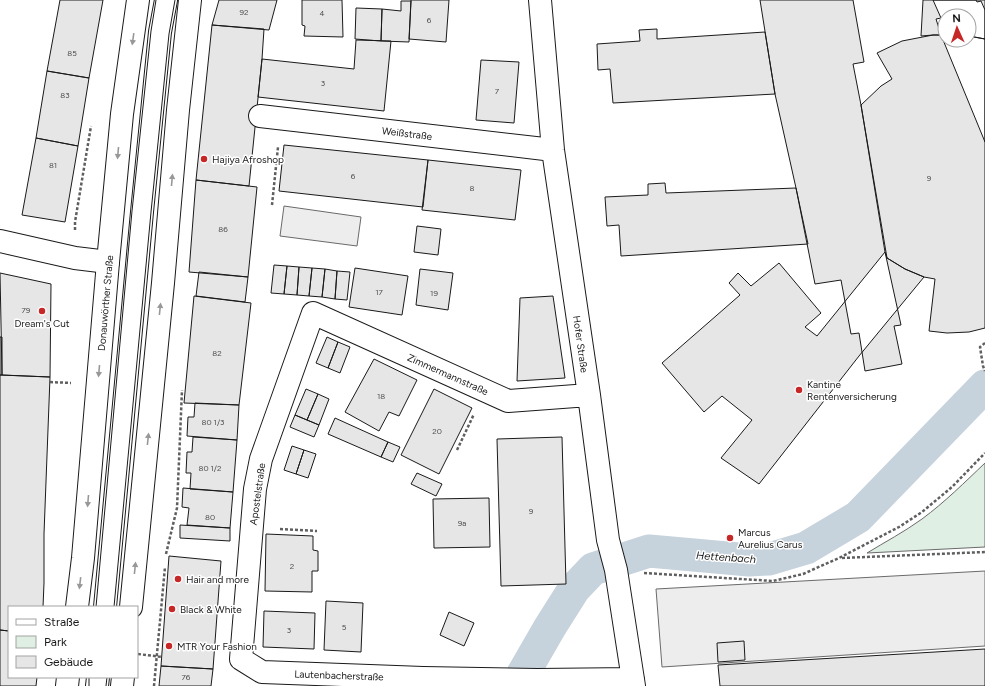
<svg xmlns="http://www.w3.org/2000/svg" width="985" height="686" font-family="Figtree,sans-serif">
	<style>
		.green { fill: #e0efe3; stroke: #6a6a6a }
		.parking { fill: #ededed; stroke: #6a6a6a }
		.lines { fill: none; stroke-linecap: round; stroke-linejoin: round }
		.canal { stroke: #c6d2dc; stroke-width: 33 }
		.building { fill: #e6e6e6; stroke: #1a1a1a; fill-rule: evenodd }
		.minor-casing { stroke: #1a1a1a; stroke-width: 24 }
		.major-casing { stroke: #1a1a1a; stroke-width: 24 }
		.path { stroke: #5f5f5f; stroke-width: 2.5; stroke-dasharray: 3 2; stroke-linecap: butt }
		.minor { stroke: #fff; stroke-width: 22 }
		.major { stroke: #fff; stroke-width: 22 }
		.tram { stroke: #1a1a1a; stroke-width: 1 }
		.oneway { fill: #989898 }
		.poi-dot { fill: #c62828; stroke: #fff; stroke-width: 1.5 }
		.labels { text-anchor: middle; stroke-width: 3; stroke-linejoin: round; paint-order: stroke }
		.number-label { font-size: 8px; fill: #4d4d4d }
		.street-label { font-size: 10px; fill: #1a1a1a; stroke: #fff }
		.poi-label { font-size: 10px; fill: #1a1a1a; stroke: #fff; text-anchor: start }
		.water-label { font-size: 11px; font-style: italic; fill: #1a1a1a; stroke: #fff }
	</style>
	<rect width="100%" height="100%" fill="#fff"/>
	<path class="green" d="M985,463V547L867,553C885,542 904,532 922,519C945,502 965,482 985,463Z"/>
	<path class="parking" d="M284,206L361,217L357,246L280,236Z
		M985,571V646L662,667L656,589Z"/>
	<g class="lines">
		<path class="canal" d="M516,686L550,627L574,589L593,569L649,551L749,560L769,559L806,548L858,517L985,386"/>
	</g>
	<path class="building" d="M60,0H103L89,78L47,71Z
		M219,0H277L269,30L212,25Z
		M302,0H342L343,37L304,36L305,26L302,25Z
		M411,0H449L446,42L409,39Z
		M760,0H853L864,62L853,64L861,105L885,252L901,325L894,326L902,364L865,371L859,333L851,334L841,280L815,284L796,188L775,94Z
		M923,0H985V39L969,36V16H945V35H933L921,36Z
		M933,0H976L977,2L981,1L985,10V142L941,35L936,19L941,18ZM945,16H969V40H945Z
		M401,1H411L409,42L381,41L382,9L401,11Z
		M356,8L382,9L381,41L355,39Z
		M212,25L264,29L262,59L249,186L196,180Z
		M657,29V39L765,32L775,94L613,103L610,69L598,70L597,44L640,41L639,30Z
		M933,35H945V40H969V36L985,39V328L969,332L947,333L929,331L935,279L924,277L905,269L887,258L861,105L881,86L892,79L877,53L902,41Z
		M356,40L391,41L384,111L258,97L262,59L354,69Z
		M481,60L519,62L514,123L476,120Z
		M47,71L89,78L78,146L36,138Z
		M36,138L78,146L65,222L22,215Z
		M284,145L428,160L423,207L279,191Z
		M428,160L521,170L515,220L422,210Z
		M196,180L257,187L248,277L189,272Z
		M665,183L666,193L796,188L808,244L621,256L619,225L607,226L605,197L648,195V184Z
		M417,226L441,229L438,255L414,252Z
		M885,252L887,258L905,269L924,277L859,356L759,484L721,458L752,420L722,396L704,412L662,363L740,295L729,283L738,273L751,286L779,263L821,313L805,327L817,336Z
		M274,265L287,266L284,294L271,293Z
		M287,266L299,267L297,295L284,294Z
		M299,267L312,268L309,296L297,295Z
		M312,268L325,269L322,297L309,296Z
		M355,268L408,276L402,315L349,307Z
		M325,269L337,271L335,299L322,297Z
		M420,269L453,273L448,310L416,305Z
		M337,271L350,272L347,300L335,299Z
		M199,272L248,277L245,302L196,296Z
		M0,273L51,284L50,377L2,375Z
		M194,296L251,303L239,405L184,403Z
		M553,296L565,378L517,381L520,298Z
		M0,337H2V375H0Z
		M327,337L338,342L328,368L316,363Z
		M338,342L350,347L340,373L328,368Z
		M374,359L417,380L399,416L389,412L379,431L345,412Z
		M0,375L50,377L44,534V583L43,607H9V631L0,630Z
		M306,389L318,394L307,420L295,415Z
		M434,389L472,408L439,474L401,455Z
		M318,394L329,399L319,425L307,420Z
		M195,403L239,405L237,440L187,436L188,417H194Z
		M295,415L319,425L314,437L290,427Z
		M335,418L388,442L381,457L328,434Z
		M193,437L237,440L233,492L190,489L191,473H186L187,452H192Z
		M562,437L566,584L501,586L497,439Z
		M388,442L400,447L393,462L381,457Z
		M292,446L304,450L296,474L284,470Z
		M304,450L316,454L308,478L296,474Z
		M417,473L442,484L436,496L411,484Z
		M183,488L233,492L230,528L187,525L189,508L182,507Z
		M489,498L490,547L434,548L433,499Z
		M180,525L230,528V541L180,538Z
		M266,534L313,536V550L318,551V571H312V592L265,591Z
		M169,556L221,561L213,669L161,666Z
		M326,601L363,603L361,652L324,650Z
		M264,611L315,613L314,649L263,647Z
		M449,612L474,623L464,646L440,635Z
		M0,630L9,631V677H37L36,686H0Z
		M744,641L745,660L718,662L717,643Z
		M985,649V686H720L718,665Z
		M161,666L213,669L211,686H159Z"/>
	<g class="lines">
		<defs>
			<path id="minor" d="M540,0L553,150L589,395L608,540L616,570L634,686
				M260,116L553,150
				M0,241L75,258L108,262
				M589,395L508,401L313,313L261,459L255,489L241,659L262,672L423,678L537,680L633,679
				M105,607L142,212L160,32L166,0
				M97,686L98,677"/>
			<path id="major" d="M77,607L83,558L108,262L122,114L138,0
				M131,607L163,283L178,110L190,0
				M67,686L68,677
				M122,686L123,677"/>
		</defs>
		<use href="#minor" class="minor-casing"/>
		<use href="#major" class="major-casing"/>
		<path class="path" d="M272,205L278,147
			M75,230V222L91,126
			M985,343L980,347L983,366L985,371
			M50,382L71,383
			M457,450L474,414
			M280,529L317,531
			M166,554L177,508L182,390
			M842,558L985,552
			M644,573L773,581L803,574L839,558L899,527L922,512L952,487L985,453
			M138,654L162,657
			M154,686L165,567"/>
		<use href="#minor" class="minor"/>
		<use href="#major" class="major"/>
		<path class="tram" d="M96,607L132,211L151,31L156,0
			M114,607L151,212L169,34L175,0
			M89,686V677
			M106,686L107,677"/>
	</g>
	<defs><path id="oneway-solid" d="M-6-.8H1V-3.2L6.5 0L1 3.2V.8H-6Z"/></defs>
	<g class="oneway">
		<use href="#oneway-solid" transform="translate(133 39) rotate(98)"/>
		<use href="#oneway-solid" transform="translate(118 153) rotate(95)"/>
		<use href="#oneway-solid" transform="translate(172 180) rotate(-85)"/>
		<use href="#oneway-solid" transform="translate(160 309) rotate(-84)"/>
		<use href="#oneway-solid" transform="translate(99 371) rotate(95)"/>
		<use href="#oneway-solid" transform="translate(148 439) rotate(-84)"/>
		<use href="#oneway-solid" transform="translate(88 501) rotate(95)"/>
		<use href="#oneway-solid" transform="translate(135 568) rotate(-84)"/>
		<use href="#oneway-solid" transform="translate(80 583) rotate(97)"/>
	</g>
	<g class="poi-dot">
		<circle cx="204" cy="159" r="4"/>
		<circle cx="42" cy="311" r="4"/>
		<circle cx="799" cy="390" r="4"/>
		<circle cx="730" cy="538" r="4"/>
		<circle cx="178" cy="579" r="4"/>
		<circle cx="172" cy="609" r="4"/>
		<circle cx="169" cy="646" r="4"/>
	</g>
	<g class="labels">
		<g class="number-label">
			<text x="244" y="15">92</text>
			<text x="322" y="16">4</text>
			<text x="429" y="23">6</text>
			<text x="72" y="56">85</text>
			<text x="323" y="86">3</text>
			<text x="497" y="94">7</text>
			<text x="65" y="98">83</text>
			<text x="53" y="168">81</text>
			<text x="353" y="179">6</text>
			<text x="929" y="181">9</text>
			<text x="472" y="191">8</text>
			<text x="223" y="232">86</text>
			<text x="379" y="295">17</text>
			<text x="434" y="296">19</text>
			<text x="26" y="313">79</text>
			<text x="217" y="356">82</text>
			<text x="381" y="399">18</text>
			<text x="213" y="425">80 1/3</text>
			<text x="437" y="434">20</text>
			<text x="210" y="471">80 1/2</text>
			<text x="531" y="514">9</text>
			<text x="210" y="520">80</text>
			<text x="462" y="526">9a</text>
			<text x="292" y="569">2</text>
			<text x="344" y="630">5</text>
			<text x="289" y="633">3</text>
			<text x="186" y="680">76</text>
		</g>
		<g class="street-label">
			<text transform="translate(407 133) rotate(7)" y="4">Weißstraße</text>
			<text transform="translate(105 303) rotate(-85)" y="4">Donauwörther Straße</text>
			<text transform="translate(581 344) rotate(82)" y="4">Hofer Straße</text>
			<text transform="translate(448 374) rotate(24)" y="4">Zimmermannstraße</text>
			<text transform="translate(257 494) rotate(-82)" y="4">Apostelstraße</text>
			<text transform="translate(339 675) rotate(2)" y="4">Lautenbacherstraße</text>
		</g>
		<g class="poi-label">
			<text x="212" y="163">Hajiya Afroshop</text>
			<text x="42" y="327" text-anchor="middle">Dream's Cut</text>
			<text x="807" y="388">Kantine<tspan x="807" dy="12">Rentenversicherung</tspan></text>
			<text x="738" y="536">Marcus<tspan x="738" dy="12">Aurelius Carus</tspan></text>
			<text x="186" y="583">Hair and more</text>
			<text x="180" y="613">Black &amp; White</text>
			<text x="177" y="650">MTR Your Fashion</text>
		</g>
		<g class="water-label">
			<text transform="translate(726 557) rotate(4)" y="4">Hettenbach</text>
		</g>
	</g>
	<rect x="8" y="606" width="130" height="72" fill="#ffffff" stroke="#a3a3a3"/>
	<rect x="16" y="619" width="20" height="6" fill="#ffffff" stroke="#a3a3a3"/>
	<text x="44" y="626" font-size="12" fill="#1a1a1a">Straße</text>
	<rect x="16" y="636" width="20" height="12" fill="#e0efe3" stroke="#a3a3a3"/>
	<text x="44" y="646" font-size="12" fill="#1a1a1a">Park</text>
	<rect x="16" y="656" width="20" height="12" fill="#e6e6e6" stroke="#a3a3a3"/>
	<text x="44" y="666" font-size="12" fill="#1a1a1a">Gebäude</text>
	<g transform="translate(957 28) rotate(357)"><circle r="19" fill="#ffffff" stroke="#a3a3a3"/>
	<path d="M0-3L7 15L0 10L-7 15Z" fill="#c62828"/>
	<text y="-6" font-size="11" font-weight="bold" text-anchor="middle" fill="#1a1a1a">N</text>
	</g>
</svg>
